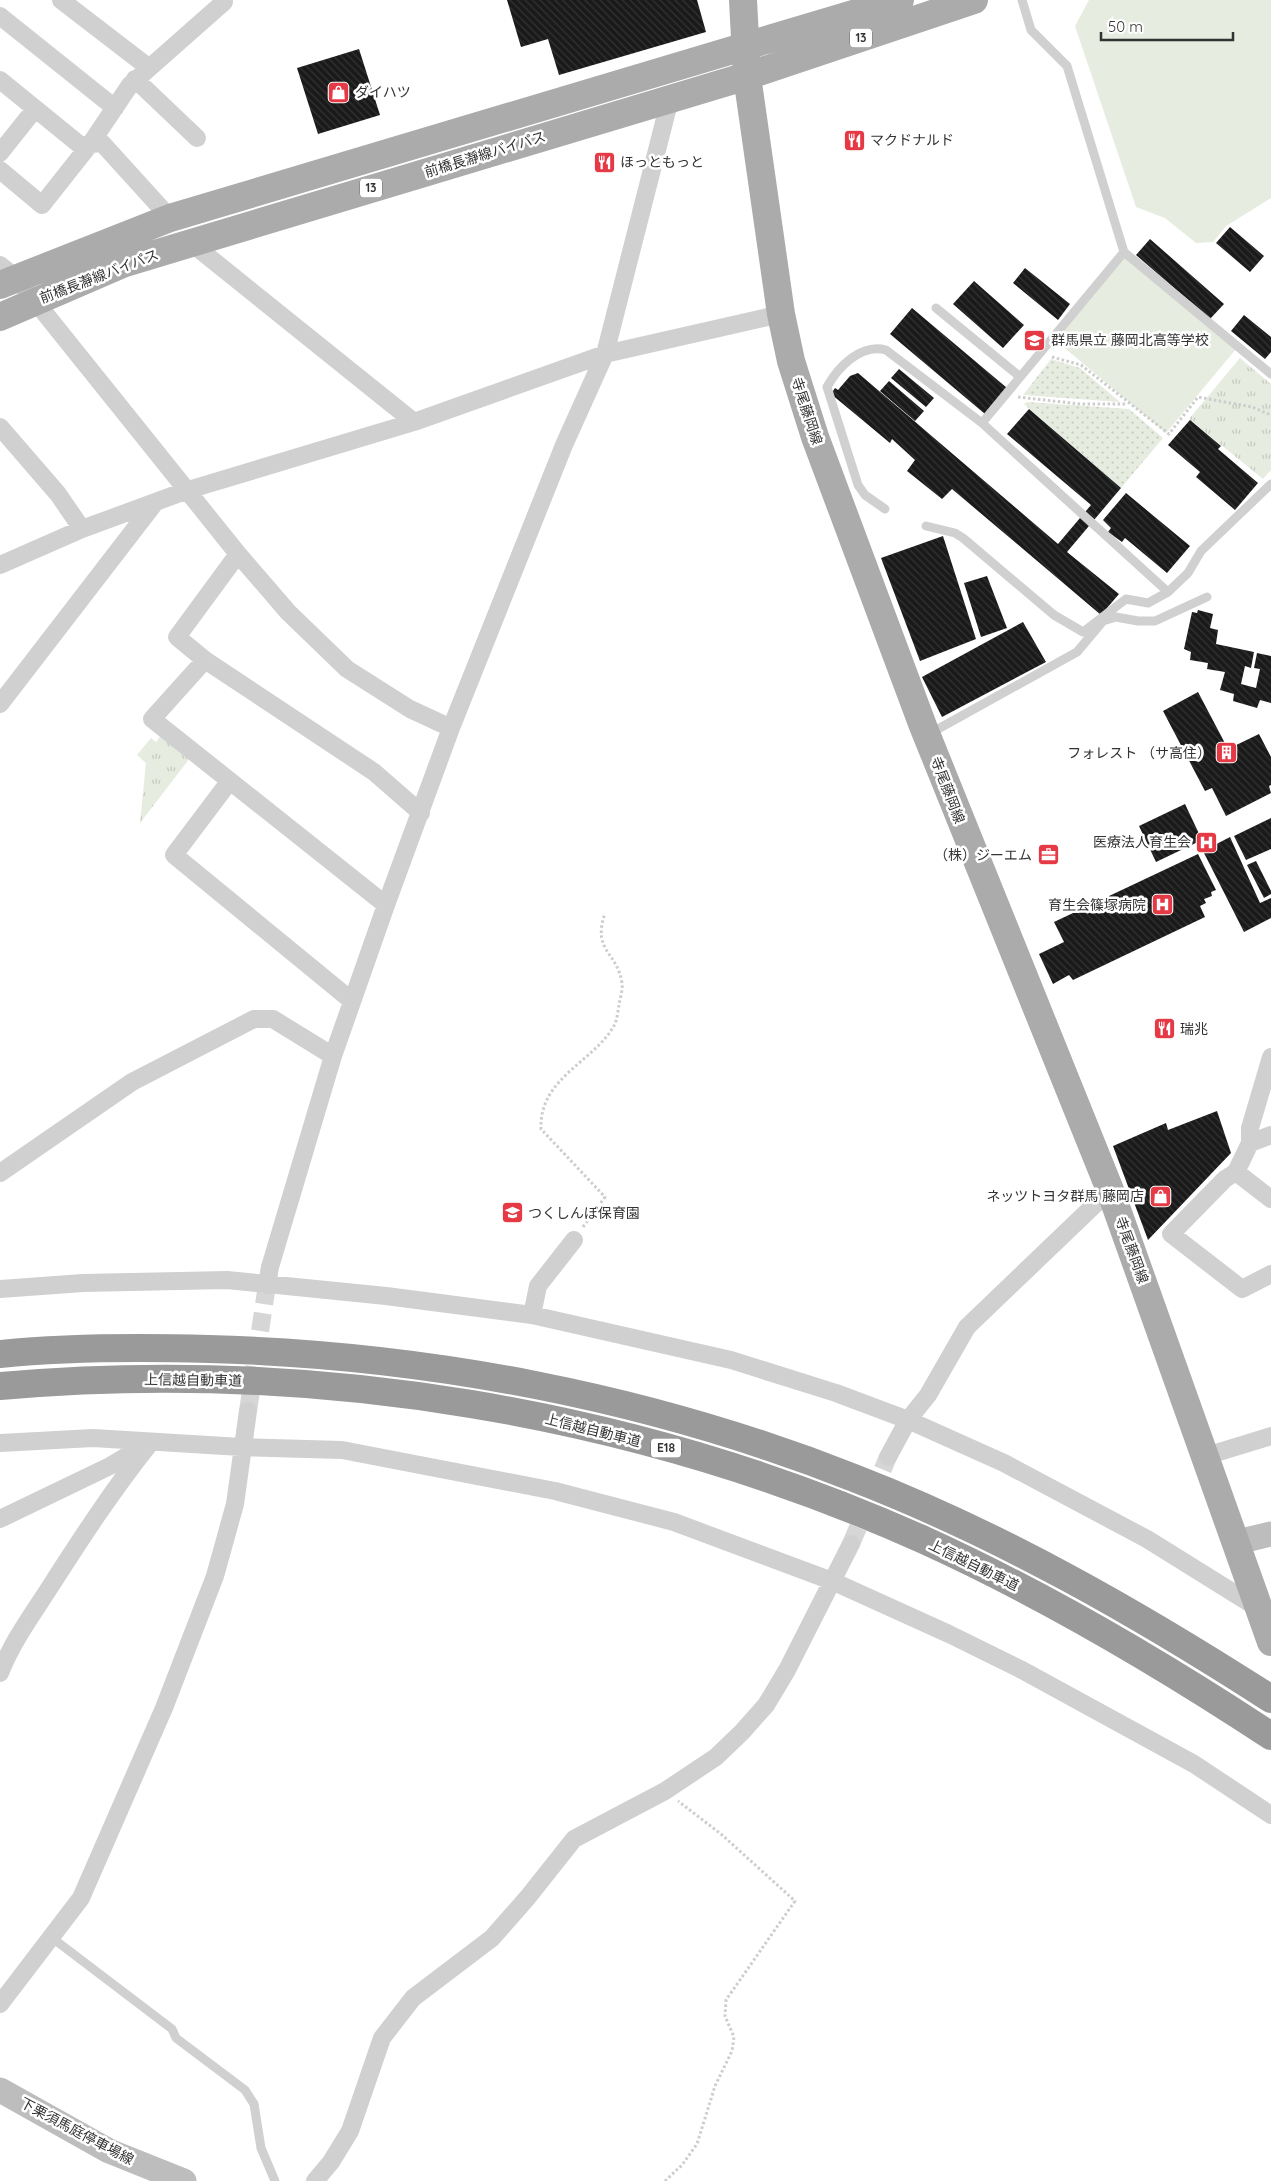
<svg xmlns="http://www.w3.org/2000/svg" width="1271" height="2181" font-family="Quicksand,'Noto Sans JP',sans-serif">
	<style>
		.grass { fill: url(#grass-dots) }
		.park { fill: url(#park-tufts) }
		.pitch { fill: #e6ecdf }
		.building { fill: url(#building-back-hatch) }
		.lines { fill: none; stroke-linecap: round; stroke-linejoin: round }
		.street-tunnel { stroke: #d6d6d6; stroke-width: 18; stroke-dasharray: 18 9; stroke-linecap: butt }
		.path { stroke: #cdcdcd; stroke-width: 3; stroke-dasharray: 2.5 2.5; stroke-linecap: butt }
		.lane { stroke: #d0d0d0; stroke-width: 9 }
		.street { stroke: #d0d0d0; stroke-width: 18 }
		.secondary { stroke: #bdbdbd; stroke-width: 25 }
		.primary { stroke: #ababab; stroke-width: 28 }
		.highway { stroke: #9a9a9a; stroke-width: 28 }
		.labels { text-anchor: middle; stroke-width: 5; stroke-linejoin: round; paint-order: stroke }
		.shield { fill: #fff; stroke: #707070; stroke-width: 1 }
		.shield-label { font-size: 12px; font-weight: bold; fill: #333 }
		.poi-label { font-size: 14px; fill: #333; stroke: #fff; text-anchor: start }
		.street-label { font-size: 14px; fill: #333; stroke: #fff }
	</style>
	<defs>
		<pattern id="grass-dots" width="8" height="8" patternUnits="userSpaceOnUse" patternTransform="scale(1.25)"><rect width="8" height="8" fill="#e6ecdf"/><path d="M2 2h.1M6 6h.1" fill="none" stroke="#c6cbc0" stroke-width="1.8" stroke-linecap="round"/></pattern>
		<pattern id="park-tufts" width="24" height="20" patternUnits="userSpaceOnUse" patternTransform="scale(1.25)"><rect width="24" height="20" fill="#e6ecdf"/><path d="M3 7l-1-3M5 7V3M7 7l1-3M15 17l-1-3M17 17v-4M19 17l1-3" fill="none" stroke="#c6cbc0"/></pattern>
		<pattern id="building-back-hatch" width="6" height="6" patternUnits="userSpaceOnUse" patternTransform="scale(1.25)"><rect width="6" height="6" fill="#1a1a1a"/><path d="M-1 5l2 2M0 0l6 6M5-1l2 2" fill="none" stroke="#333"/></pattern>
	</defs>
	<rect width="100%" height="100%" fill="#fff"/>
	<path class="grass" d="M1051,359L1080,368L1120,402L1023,395Z
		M1027,402L1129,409L1163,438L1121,488L1024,404Z"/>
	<path class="park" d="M1240,358L1271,384V470L1263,479L1189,419Z
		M161,735L190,758L140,823L146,763L137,755L151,738L156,742Z"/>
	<path class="pitch" d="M1089,0H1271V198L1226,226L1213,242L1196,243L1165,218L1136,207L1075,26Z
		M1124,255L1236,349L1166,433L1054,339Z"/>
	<path class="building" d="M507,0H697L706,32L559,75L548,39L521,47Z
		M359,49L380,115L318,134L297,68Z
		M1230,227L1264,256L1250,272L1216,243Z
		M1150,239L1224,304L1210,319L1136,255Z
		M1025,268L1070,304L1058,320L1013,283Z
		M974,281L1024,325L1003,348L953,304Z
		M912,308L1007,388L985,414L890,334Z
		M1244,315L1271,337V352L1265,359L1231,331Z
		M899,369L934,398L926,407L891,378Z
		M858,373L1058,544L1091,505L1007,434L1029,409L1121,488L1067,552L1119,594L1101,615L952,489L942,499L907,471L915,460L892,439L890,443L831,394L835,388L838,390L850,376Z
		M889,381L924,411L915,421L880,391Z
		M1190,420L1221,446L1218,449L1258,483L1235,510L1196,477L1200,472L1168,445Z
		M1126,493L1190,546L1167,573L1125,538L1122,542L1108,532L1111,528L1103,520Z
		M943,536L976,639L920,661L881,558Z
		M987,576L1007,628L981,637L964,583Z
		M1198,610L1213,614L1210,628L1218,630L1216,644L1254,652L1251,668L1245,666L1241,684L1256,688L1260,669L1254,668L1257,653L1271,656V703L1260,700L1257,708L1233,701L1234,694L1220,690L1225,672L1207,669L1208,663L1190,660L1191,652L1184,649L1192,612L1197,613Z
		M1023,622L1046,662L942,717L922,677Z
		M1198,692L1228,749L1259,734L1271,757V785L1269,786L1271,793L1226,816L1212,788L1205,791L1163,711Z
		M1185,804L1202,840L1156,862L1139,826Z
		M1271,818V849L1246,860L1234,836Z
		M1230,837L1260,903L1271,898V918L1244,932L1203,851Z
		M1198,854L1216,890L1211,892L1212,896L1204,899L1206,903L1200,906L1205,917L1073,980L1069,975L1053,984L1039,954L1064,942L1054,922Z
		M1256,861L1271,891V894L1264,898L1247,865Z
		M1217,1111L1231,1153L1148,1240L1113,1146L1166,1123L1168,1130Z"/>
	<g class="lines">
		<path class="street-tunnel" d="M248,1411L267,1285
			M851,1544L888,1457"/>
		<path class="path" d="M1052,357L1081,365L1169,434L1198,397L1252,407L1271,415
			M1018,397L1080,404H1127
			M583,1227L605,1197L541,1129C539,1077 595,1062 615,1024C617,1019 618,1011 619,1005C620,998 623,990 622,983C617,951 592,952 605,913
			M665,2181L682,2165L697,2144L715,2086L732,2051L734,2037L725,2016L726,2000L795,1901L721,1834L678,1801"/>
		<path class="lane" d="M1124,252L1271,374
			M936,308L1019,376
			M982,423L1124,252L1067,66L1031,30L1022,0
			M885,509L865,495L858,485L827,387C838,367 861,343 886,350L982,423L1168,592
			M926,526L955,533L963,538L1054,615L1083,632L1126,599L1148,603L1168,592L1188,573L1201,551L1271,484
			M929,734L1077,652L1103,621L1116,617L1138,621H1155L1207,597
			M51,1937L172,2029L176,2038L245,2090L254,2104L261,2148L275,2181"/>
		<path class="street" d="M61,0L148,67
			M0,16L115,108
			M135,79L197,138
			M0,80L80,145L102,143L170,218
			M0,153L35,109
			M0,170L42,205L91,143L130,85L224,2L222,0
			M190,242L414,422
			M0,265L16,278L35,301L238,554L288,612L347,669L410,709L451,728
			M0,427L58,494L82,529
			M238,554L177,637L205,660L374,772L421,813
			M0,565L82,529L188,490L414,422L605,354L781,314
			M205,660L152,719L386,905
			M0,704L154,504
			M229,782L174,855L352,1001
			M1271,1057L1250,1128V1143L1236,1172L1225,1179L1171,1234L1242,1289L1271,1274
			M1250,1143L1271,1135
			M1236,1172L1271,1199
			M0,1173L132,1082L254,1019H273L333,1056
			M267,1285L270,1267L333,1056L386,905L451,728L564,445L605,354L670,99
			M0,1289L83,1283L227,1280L386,1296L532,1315L731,1360L836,1393L908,1420L1004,1463L1147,1539L1261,1610
			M532,1315L538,1286L574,1240
			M0,1443L93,1438L241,1447L342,1450L555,1491L674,1522L832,1581L949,1634L1020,1669L1194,1764L1271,1815
			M1206,1456L1271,1436
			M888,1457L908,1420L928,1395L967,1327L1110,1190
			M0,1519L110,1466L142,1447
			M0,1673C12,1642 32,1615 50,1587C82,1537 114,1488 151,1442
			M0,2004L81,1898L164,1708L215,1576L235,1504L248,1411
			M315,2181L331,2162L350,2131L382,2038L413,1998L492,1938L528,1897L574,1839L665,1791L716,1757L742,1732L766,1705L787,1670L851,1544"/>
		<path class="secondary" d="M1237,1542L1271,1534
			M0,2090L109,2151L184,2181"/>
		<path class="primary" d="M743,0L747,76L781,314L791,361L815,437L923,726L1110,1190L1271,1642
			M0,285L170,218L900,0
			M0,317L125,263L747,76L974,0"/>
		<path class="highway" d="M0,1354C69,1347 140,1347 209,1349C429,1355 649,1397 854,1478C1001,1535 1139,1614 1271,1699
			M0,1386C313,1358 637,1411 924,1540C1045,1595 1160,1663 1271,1736"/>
	</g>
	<defs>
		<symbol id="shop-square" viewBox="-11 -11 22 22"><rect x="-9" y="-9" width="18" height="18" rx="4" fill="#e63946" stroke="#fff"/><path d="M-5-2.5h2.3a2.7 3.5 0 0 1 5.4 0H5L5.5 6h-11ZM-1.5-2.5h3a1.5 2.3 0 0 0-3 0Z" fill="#fff"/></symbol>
		<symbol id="restaurant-square" viewBox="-11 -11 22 22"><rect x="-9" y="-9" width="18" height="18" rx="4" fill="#e63946" stroke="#fff"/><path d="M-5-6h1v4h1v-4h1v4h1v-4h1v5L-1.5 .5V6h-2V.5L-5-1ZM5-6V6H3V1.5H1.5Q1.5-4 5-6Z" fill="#fff"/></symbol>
		<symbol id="school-square" viewBox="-11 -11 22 22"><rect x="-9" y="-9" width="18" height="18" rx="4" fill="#e63946" stroke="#fff"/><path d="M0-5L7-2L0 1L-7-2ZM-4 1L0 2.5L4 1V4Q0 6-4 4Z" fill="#fff"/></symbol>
		<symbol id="building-square" viewBox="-11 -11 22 22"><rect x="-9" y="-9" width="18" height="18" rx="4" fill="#e63946" stroke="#fff"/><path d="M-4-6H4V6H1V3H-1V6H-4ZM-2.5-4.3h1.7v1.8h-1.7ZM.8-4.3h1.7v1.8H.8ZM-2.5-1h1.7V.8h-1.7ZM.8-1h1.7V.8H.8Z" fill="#fff"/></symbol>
		<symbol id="hospital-square" viewBox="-11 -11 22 22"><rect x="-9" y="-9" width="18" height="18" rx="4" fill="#e63946" stroke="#fff"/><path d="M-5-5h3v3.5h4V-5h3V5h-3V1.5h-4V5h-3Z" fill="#fff"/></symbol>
		<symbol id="office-square" viewBox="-11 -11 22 22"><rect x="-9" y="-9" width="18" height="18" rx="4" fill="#e63946" stroke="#fff"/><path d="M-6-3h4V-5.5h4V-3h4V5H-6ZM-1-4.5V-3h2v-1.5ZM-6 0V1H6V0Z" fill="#fff"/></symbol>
	</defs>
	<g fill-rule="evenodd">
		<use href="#shop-square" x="326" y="80" width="25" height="25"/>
		<use href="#restaurant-square" x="842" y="128" width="25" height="25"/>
		<use href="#restaurant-square" x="592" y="150" width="25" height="25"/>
		<use href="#school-square" x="1022" y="328" width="25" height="25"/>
		<use href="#building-square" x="1214" y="740" width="25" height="25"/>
		<use href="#hospital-square" x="1194" y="830" width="25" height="25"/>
		<use href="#office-square" x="1036" y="842" width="25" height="25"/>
		<use href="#hospital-square" x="1150" y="892" width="25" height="25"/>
		<use href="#restaurant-square" x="1152" y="1016" width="25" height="25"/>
		<use href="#shop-square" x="1148" y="1184" width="25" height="25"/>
		<use href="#school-square" x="500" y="1200" width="25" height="25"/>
	</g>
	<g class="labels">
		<g class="shield">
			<rect x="850" y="28.5" width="22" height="19" rx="4"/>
			<rect x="360" y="178.5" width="22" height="19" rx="4"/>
			<rect x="651" y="1438.5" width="30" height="19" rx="4"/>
		</g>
		<g class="shield-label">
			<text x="861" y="42">13</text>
			<text x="371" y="192">13</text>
			<text x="666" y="1452">E18</text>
		</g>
		<g class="poi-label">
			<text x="355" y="97">ダイハツ</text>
			<text x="870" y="145">マクドナルド</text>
			<text x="620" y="167">ほっともっと</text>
			<text x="1051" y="345">群馬県立 藤岡北高等学校</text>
			<text x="1211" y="758" text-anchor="end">フォレスト （サ高住）</text>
			<text x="1191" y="847" text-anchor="end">医療法人育生会</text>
			<text x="1032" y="860" text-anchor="end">（株）ジーエム</text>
			<text x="1146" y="910" text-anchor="end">育生会篠塚病院</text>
			<text x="1180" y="1034">瑞兆</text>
			<text x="1144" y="1201" text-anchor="end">ネッツトヨタ群馬 藤岡店</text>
			<text x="528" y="1218">つくしんぼ保育園</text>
		</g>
		<g class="street-label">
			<text transform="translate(485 154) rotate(-17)" y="5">前橋長瀞線バイパス</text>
			<text transform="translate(99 276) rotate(-21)" y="5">前橋長瀞線バイパス</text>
			<text transform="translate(807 411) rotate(72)" y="5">寺尾藤岡線</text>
			<text transform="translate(948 790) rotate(69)" y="5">寺尾藤岡線</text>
			<text transform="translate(1132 1250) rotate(70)" y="5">寺尾藤岡線</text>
			<text transform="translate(193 1380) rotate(1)" y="5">上信越自動車道</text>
			<text transform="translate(593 1430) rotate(14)" y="5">上信越自動車道</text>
			<text transform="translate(974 1565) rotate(26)" y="5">上信越自動車道</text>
			<text transform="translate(77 2131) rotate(28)" y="5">下栗須馬庭停車場線</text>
		</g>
	</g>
	<path d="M1101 32v8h132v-8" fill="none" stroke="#333333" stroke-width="2.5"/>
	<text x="1108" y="32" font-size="15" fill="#333333" stroke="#ffffff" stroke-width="4" paint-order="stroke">50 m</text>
</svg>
